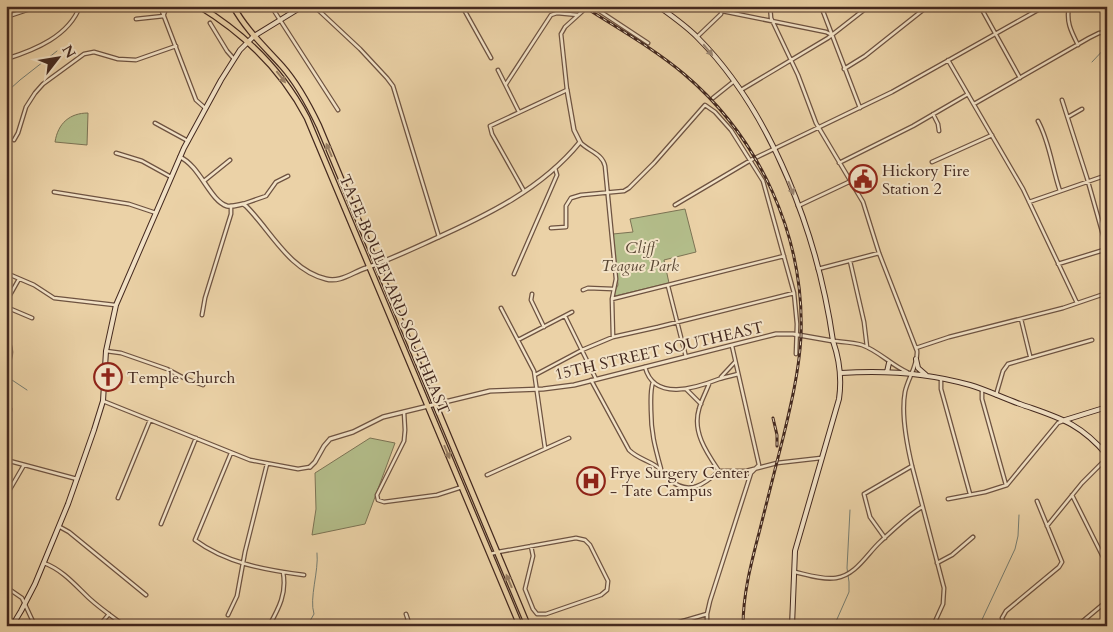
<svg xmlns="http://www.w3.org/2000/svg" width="1113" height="632" font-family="Cardo,serif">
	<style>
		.green { fill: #b3bd8a; stroke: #7c7354 }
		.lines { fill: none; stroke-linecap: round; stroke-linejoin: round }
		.stream { stroke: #767e73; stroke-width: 1 }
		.minor-casing { stroke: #6e5341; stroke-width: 5 }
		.tertiary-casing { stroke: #6e5341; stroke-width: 5.5 }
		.secondary-casing { stroke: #44291f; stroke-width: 6 }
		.primary-casing { stroke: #44291f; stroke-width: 7 }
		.minor { stroke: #f2e2c6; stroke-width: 2.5 }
		.tertiary { stroke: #f2e2c6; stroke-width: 3 }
		.secondary { stroke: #f2e2c6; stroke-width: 4 }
		.primary { stroke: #ebd2a7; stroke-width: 4.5 }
		.rail-casing { stroke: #44291f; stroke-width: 3 }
		.rail { stroke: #f2e2c6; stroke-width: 1; stroke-dasharray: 4; stroke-linecap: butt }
		.oneway { fill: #9b8672 }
		.oneway2 { fill: #987e63 }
		.labels { text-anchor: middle; stroke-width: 4; stroke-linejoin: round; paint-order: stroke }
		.poi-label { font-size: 16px; fill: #44291f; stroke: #f2e2c6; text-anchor: start }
		.park-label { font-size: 16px; font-style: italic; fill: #5a4734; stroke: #f2e2c6 }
		.street-label { font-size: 16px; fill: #44291f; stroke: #f2e2c6 }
	</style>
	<rect width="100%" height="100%" fill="#ebd2a7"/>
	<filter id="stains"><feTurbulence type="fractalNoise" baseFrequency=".004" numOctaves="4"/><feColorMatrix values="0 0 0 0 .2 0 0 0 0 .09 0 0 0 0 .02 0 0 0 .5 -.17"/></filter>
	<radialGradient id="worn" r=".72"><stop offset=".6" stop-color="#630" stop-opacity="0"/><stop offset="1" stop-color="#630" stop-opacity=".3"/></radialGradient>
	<path class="green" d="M88,113L87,145L55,142C58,123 70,113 88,113Z
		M685,209L696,252L664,260L669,283L615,296L613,295L618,285L613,234L633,232L630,219Z
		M370,438L395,443L365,524L312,535L316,509L315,473Z"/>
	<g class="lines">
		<path class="stream" d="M1092,62L1107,46
			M6,97L10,89L20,80L57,51
			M6,376L27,390
			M307,626L314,614C309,598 319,571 317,553
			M834,626L849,592V582L847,568L850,510
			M979,626L1015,549L1018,536L1019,515"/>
		<defs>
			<path id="minor" d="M160,6L196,100L205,108
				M271,6L338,110
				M314,6L360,49L387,78L393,86L439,237
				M462,6L491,58
				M592,6L648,43
				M770,6L771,18L798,75L816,123L863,202L879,253L917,351C918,365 908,378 905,392C901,414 907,445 912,466L944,588L943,604L933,626
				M821,6L860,108
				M980,6L1020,78
				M1069,6C1066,22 1071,31 1078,45
				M722,11L826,32L832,35
				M164,14L167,6
				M6,17L39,6
				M136,19L164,16
				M210,23L227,51L234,59
				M697,37L721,14L722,6
				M6,59C35,50 69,36 80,6
				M948,60L1023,189L1077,303
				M844,69L865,56L928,6
				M498,70L519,112
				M506,84L551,15L557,13L578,15
				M741,90L828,38L869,6
				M713,98L733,82
				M974,104L1089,38L1099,33L1107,32
				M933,114L938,124L939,131
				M1068,117L1082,109
				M1038,121C1050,143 1052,168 1060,191
				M155,123L188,141
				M14,140L18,133L26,107L35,93L43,84L84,54L94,52L118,59L136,60L176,46
				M580,142C588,151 602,153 605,166L616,279L612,299L613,337
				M116,153L142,161L171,177
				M932,162L992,135
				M839,163L913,126L968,94
				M204,181L230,160
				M524,191L492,134L490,126L567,90L561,34L565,27L586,8
				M54,192L129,204L156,213
				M1029,202L1107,175
				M243,204L266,196L276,182L288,176
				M675,205L751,160L892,92L1045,6
				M798,206L851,181
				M551,228L566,227V206L571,198L581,195L624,191L629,188L654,163L705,105L715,112L731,130L763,181L794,293L797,324L796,354
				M850,261L864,322L867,347
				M1058,264L1107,249L1087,178L1062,100
				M818,269L879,253
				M6,273L34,285L54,298L115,305
				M514,274L557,175L555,168
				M668,286L686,357
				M583,290L588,288L613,289
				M532,294L531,300L544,327
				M612,299L784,256
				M6,302L19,279
				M6,307L32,318
				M501,308L534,371L545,448
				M202,315L205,298L231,214V206
				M565,316L596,379
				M1021,319L1030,356
				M6,339C13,348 12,357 6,367
				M518,340L572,312
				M834,341C843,342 853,342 862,345C879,351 891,365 907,372
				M916,348L949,337L1063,308L1107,293
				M106,351L121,353L167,369L184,378L203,385
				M645,367C654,402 696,388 719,379C725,377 731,376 738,374
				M535,375L582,350L613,337L658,327L794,293
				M721,377L735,362
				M941,379V389L970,494
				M591,380L629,450C637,458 647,460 656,466C662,470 665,476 670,480C689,496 705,484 719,471H746L777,463L821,458
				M653,382C650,391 651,401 651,410C651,433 655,447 661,469
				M709,384C706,392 701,401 699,409C692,432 707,453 719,471
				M686,389L701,404
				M982,390V399L1006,485
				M996,395L1003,371L1008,364L1092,340
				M103,401L250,460L298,469L310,467
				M404,412L405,430L404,441L377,495L378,500L384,502L437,495L462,487
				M6,436L10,409
				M231,453L195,540C226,563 265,570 304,575
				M6,460L77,479
				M487,475L569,438
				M1072,495L1107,565
				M6,496L24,465
				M118,498L150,420
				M948,499L985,492L1007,485L1058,423L1063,421
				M161,524L196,438
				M1047,526L1082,483L1107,458
				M60,527L69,532L146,595
				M885,538L870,517L864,494L912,466
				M490,554L498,552L576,538L585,540L590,545L608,581L607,590L601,595L546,614H537L533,609L525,589L533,556L531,546
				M44,563C63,570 76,586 90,599C101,609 113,617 125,626
				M937,563L952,555L973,537
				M795,572C808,575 823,580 836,578C856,575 867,554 880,542C893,530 907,516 922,507
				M6,587L22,598L35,626
				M406,614L410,626
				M228,615L237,596L245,552L267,464
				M99,626L109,614
				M269,626C279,608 287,593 283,572
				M666,626L707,614
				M707,626V614L710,601L751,473L759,465L732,346
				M1004,626L1002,618L1006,611L1059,567L1062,562L1037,501
				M1077,626L1107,601"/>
			<path id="tertiary" d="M586,8L587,6
				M180,157C200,166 210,201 227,206C232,207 238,205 243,204L246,206C271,231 289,270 326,279C340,283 353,272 366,268C389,260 410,250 432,240C486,216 542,189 580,142L574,130L567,90
				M310,467L315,462L324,446L330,439L353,432L383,417L490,391L543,389L574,385L776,334H793L833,341"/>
			<path id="secondary" d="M658,6C672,16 685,25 697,37C773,113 818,237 833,341C840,361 842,378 839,399L795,551L792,626
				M916,359L918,368L926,375
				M887,372L889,363
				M841,373C884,370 928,373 970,385C987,390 1003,398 1020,404C1059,418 1079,422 1107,455
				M1065,420L1107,407
				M12,626L21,611L35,584L68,504L94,430L103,401L106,351L116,305L184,148L221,80L240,50L254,36L303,6"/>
			<path id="primary" d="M199,6C245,34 282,70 307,118L520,626
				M233,6C246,30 265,47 282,66C298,84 309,105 319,126L528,626"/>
		</defs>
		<use href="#minor" class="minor-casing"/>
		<use href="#tertiary" class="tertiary-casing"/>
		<use href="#secondary" class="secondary-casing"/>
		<use href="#primary" class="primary-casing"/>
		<use href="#minor" class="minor"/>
		<use href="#tertiary" class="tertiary"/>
		<use href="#secondary" class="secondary"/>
		<use href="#primary" class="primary"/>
		<defs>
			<path id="rail" d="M583,6C617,28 653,48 684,74C760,138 805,237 801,337C799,371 791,405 783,438C775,469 767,501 759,533C751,564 743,594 743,626
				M773,418L777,435V446"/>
		</defs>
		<use href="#rail" class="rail-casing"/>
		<use href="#rail" class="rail"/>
	</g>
	<defs><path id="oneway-solid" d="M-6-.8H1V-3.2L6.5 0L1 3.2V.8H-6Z" transform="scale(1.25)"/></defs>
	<g class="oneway">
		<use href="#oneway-solid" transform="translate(708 50) rotate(50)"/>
		<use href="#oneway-solid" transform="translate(791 188) rotate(68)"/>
	</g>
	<g class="oneway2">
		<use href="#oneway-solid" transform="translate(281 77) rotate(52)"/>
		<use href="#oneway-solid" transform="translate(329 150) rotate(-113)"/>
		<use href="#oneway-solid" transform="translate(447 452) rotate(67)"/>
		<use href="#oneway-solid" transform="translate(509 581) rotate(-113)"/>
	</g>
	<defs>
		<symbol id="civic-ring" viewBox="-11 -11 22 22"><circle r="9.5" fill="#f2e2c6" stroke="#8f2418" stroke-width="1.5"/><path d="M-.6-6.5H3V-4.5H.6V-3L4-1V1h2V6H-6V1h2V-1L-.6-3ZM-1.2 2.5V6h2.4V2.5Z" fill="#8f2418"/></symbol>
		<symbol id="church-ring" viewBox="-11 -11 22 22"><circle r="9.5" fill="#f2e2c6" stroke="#8f2418" stroke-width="1.5"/><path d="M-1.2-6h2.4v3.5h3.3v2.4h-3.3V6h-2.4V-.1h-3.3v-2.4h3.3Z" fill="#8f2418"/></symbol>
		<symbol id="hospital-ring" viewBox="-11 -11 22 22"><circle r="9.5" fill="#f2e2c6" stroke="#8f2418" stroke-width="1.5"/><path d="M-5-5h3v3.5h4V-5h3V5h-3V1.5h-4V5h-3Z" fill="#8f2418"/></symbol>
	</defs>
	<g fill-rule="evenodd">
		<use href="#civic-ring" x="847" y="163" width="32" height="32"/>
		<use href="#church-ring" x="92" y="361" width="32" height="32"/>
		<use href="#hospital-ring" x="575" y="465" width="32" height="32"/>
	</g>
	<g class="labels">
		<g class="poi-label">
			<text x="882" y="176">Hickory Fire<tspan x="882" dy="18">Station 2</tspan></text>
			<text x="127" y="383">Temple Church</text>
			<text x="610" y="478">Frye Surgery Center<tspan x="610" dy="18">- Tate Campus</tspan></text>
		</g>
		<g class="park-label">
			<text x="640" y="253">Cliff<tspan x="640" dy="18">Teague Park</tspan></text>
		</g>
		<g class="street-label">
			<text transform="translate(395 294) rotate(67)" y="6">TATE BOULEVARD SOUTHEAST</text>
			<text transform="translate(659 350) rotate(-13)" y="6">15TH STREET SOUTHEAST</text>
		</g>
	</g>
	<rect width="1113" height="632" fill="none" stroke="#ebd2a7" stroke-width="25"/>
	<rect x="8" y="8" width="1098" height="617" fill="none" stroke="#44291f" stroke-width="2.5"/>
	<rect x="12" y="12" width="1088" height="607" fill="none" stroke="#44291f"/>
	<g transform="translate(58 58) rotate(59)" stroke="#f2e2c6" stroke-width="4" paint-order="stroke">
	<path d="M0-4L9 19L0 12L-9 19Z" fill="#44291f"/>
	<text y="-8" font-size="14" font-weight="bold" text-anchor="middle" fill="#44291f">N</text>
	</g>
	<rect width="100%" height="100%" filter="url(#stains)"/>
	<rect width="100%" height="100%" fill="url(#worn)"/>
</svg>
